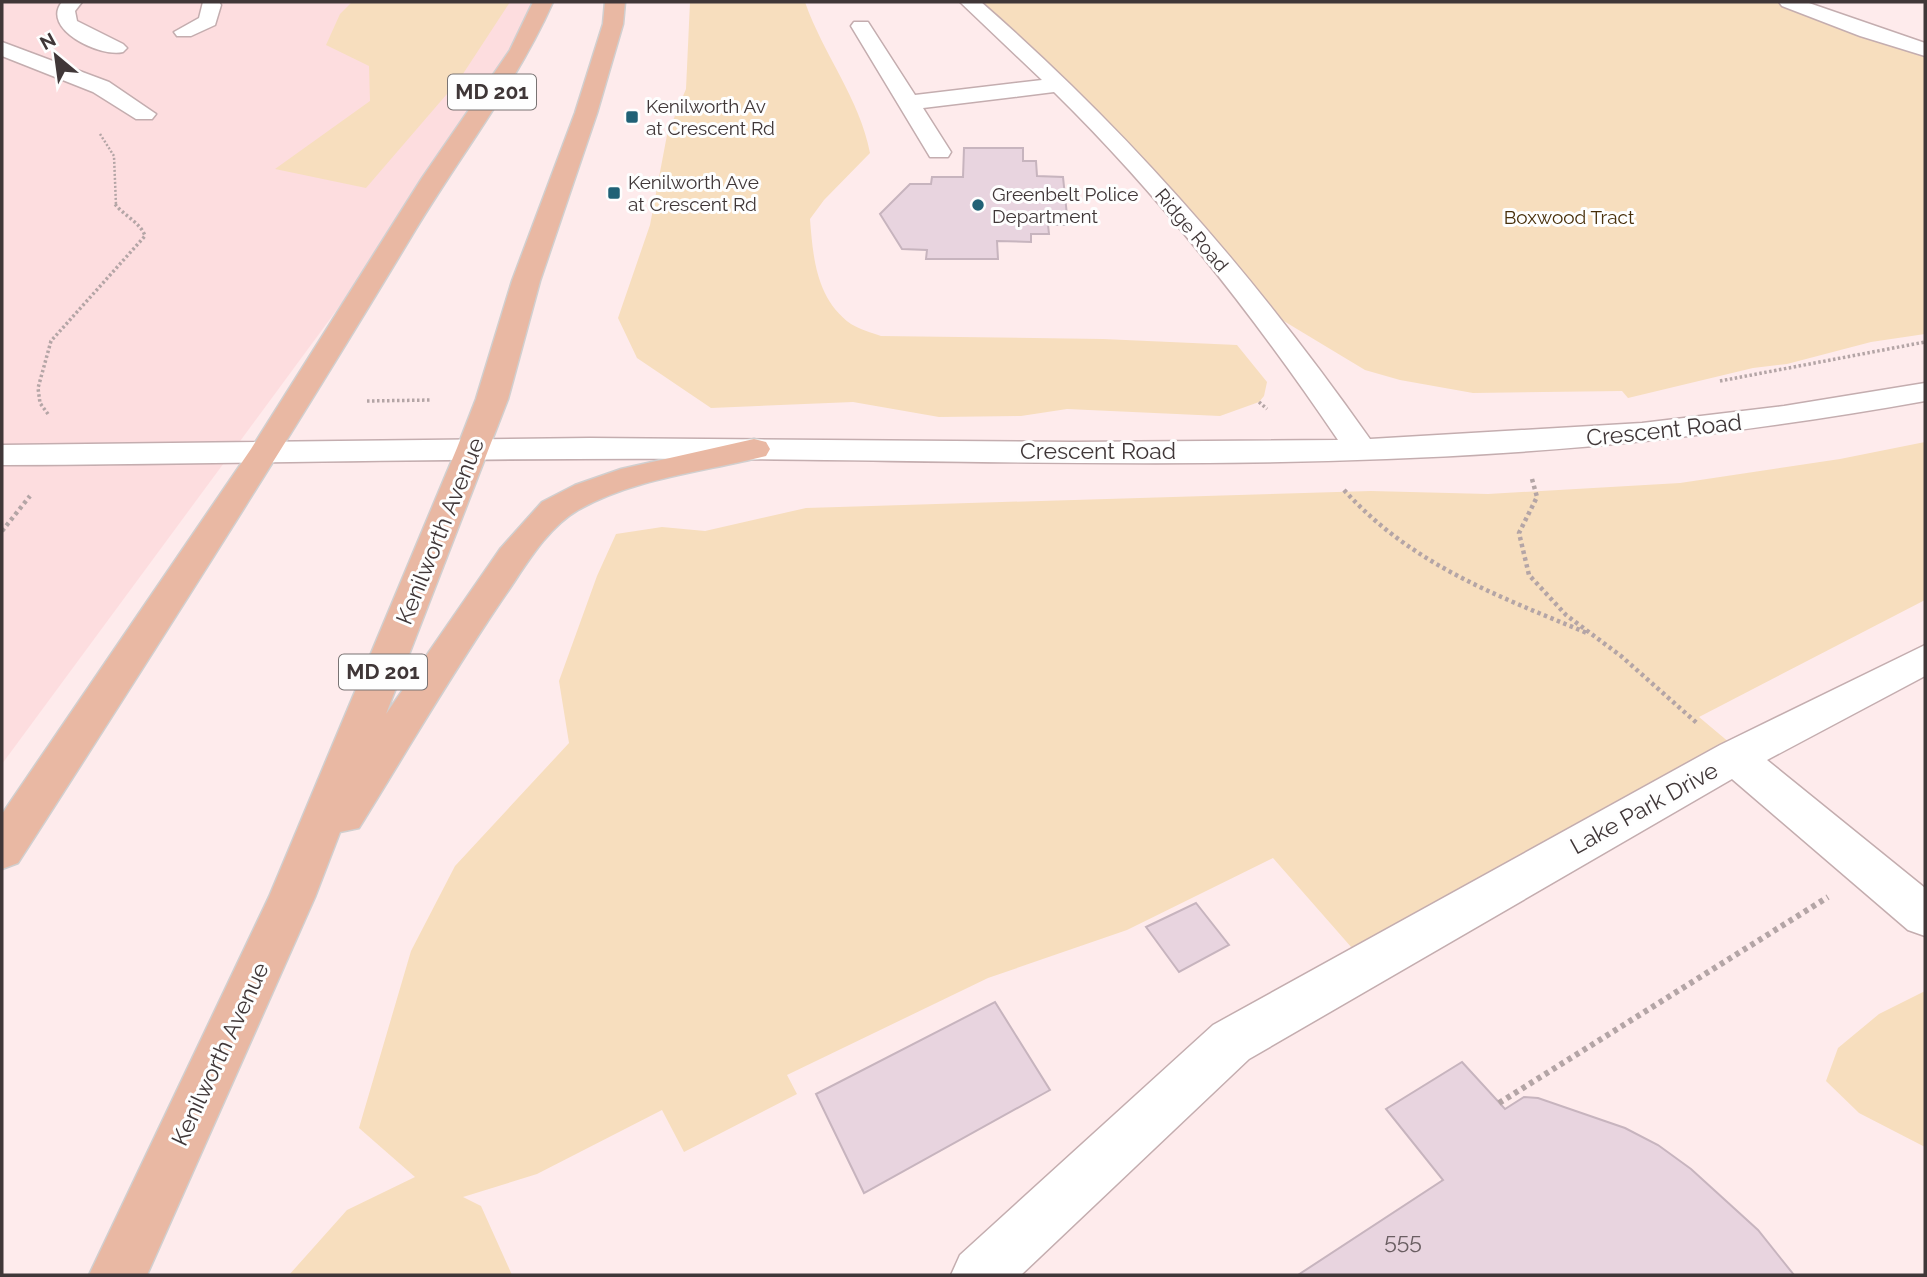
<svg xmlns="http://www.w3.org/2000/svg" width="1927" height="1277" font-family="Raleway,sans-serif">
	<style>
		.built { fill: #fddddf }
		.green { fill: #f7debe }
		.building { fill: #e8d4df; stroke: #c7b4be; stroke-width: 2 }
		.lines { fill: none; stroke-linecap: round; stroke-linejoin: round }
		.minor-casing { stroke: #c4adaf; stroke-width: 3 }
		.major-casing { stroke: #d1cfcf; stroke-width: 3 }
		.path-far3 { stroke: #b4a5a6; stroke-width: 2.5; stroke-dasharray: 2 2; stroke-linecap: butt }
		.path-far2 { stroke: #b4a5a6; stroke-width: 3.5; stroke-dasharray: 2.5 2.5; stroke-linecap: butt }
		.path-far1 { stroke: #b4a5a6; stroke-width: 4.5; stroke-dasharray: 3.5 3.5; stroke-linecap: butt }
		.path { stroke: #b4a5a6; stroke-width: 6; stroke-dasharray: 4.5 4.5; stroke-linecap: butt }
		.minor { fill: #fff; fill-rule: evenodd }
		.major { fill: #e9b8a3; fill-rule: evenodd }
		.poi-dot { fill: #206176; stroke: #fefefe; stroke-width: 2.5 }
		.labels { text-anchor: middle; stroke-width: 6; stroke-linejoin: round; paint-order: stroke }
		.far-poi-label { font-size: 19px; fill: #403738; stroke: #fefefe; text-anchor: start }
		.far-park-label { font-size: 19px; fill: #482f0a; stroke: #fefefe }
		.far-street-label { font-size: 19px; fill: #403738; stroke: #fefefe }
		.shield { fill: #fefefe; stroke: #797373; stroke-width: 2 }
		.shield-label { font-size: 21px; font-weight: bold; fill: #403738 }
		.street-label { font-size: 23px; fill: #403738; stroke: #fefefe }
		.near-number-label { font-size: 23px; fill: #6a5e62 }
	</style>
	<rect width="100%" height="100%" fill="#feebec"/>
	<path class="built" d="M2,2H543L434,178L2,764Z"/>
	<path class="green" d="M352,2H510L459,80L366,188L275,169L370,101L369,66L326,45L340,14Z
		M690,2H805C823,54 860,99 870,153L824,200L810,219C813,257 816,299 851,324C859,329 872,333 881,336L1103,339L1237,345L1267,382L1264,396L1259,402L1220,416L1067,409L1021,416L939,417L853,402L711,408L637,358L618,318L650,225L667,135L686,89Z
		M970,2H1789L1867,32L1925,50V334L1871,342L1787,364L1753,368L1628,398L1622,391L1473,393L1400,380L1365,370L1252,302L1024,47Z
		M1925,442V600L1699,717L1743,754L1366,964L1273,858L1127,930L988,978L787,1075L797,1094L684,1152L662,1110L537,1174L463,1197L481,1206L512,1275H289L347,1210L415,1177L359,1128L411,951L455,866L569,743L559,681L597,576L616,534L662,527L705,531L806,508L1371,491L1488,494L1680,483L1840,459Z
		M1925,991V1147L1859,1113L1826,1081L1838,1048L1879,1014Z"/>
	<path class="building" d="M964,148H1023V161H1036L1037,176L1063,177L1068,225H1048L1049,234H1031V242L997,241L998,259H926L927,250L902,249L880,214L910,184H931L932,177H963Z
		M1196,903L1229,945L1179,972L1146,927Z
		M995,1002L1050,1090L864,1193L816,1094Z
		M1462,1062L1505,1109L1524,1097L1538,1098L1625,1128L1658,1145L1691,1169L1758,1230L1794,1275H1298L1443,1180L1386,1109Z"/>
	<g class="lines">
		<defs>
			<path id="minor" d="M62,2H82L75,11L77,21L123,44L127,48L123,52C101,58 40,29 62,2Z
				M203,2H219L221,5L215,25L191,36H177L174,32L199,18Z
				M960,2H981C1130,132 1256,277 1370,439L1642,423L1784,406L1925,383V401C1785,426 1645,444 1503,453C1245,470 986,461 728,459C486,457 244,464 2,465V445L590,438L1072,442L1338,440C1254,316 1161,197 1054,92L923,108L951,152L948,157H930L851,26L854,22H868L915,95L1042,80Z
				M1779,2H1806L1925,43V56L1860,36L1782,6Z
				M2,42L109,82L156,114L152,119H136L93,92L2,56Z
				M1925,645V676L1767,760L1925,888V936L1908,930L1732,779L1249,1059L1021,1275H951L960,1255L1213,1025L1720,745Z"/>
			<path id="major" d="M533,2H553C516,85 458,158 411,237C284,448 151,656 18,863L2,869V814L251,449L422,178L510,50Z
				M605,2H625L623,24L597,113L540,281L508,399L386,714L500,549L542,502L575,485L621,469L754,439L766,442L770,449L766,456C703,472 635,478 578,510C546,529 526,565 506,594C454,670 408,749 359,828L340,832L315,897L147,1275H89L269,897L457,448L476,399L512,281L575,113L603,24Z"/>
		</defs>
		<use href="#minor" class="minor-casing"/>
		<use href="#major" class="major-casing"/>
		<path class="path-far3" d="M100,134L114,156L116,205"/>
		<path class="path-far2" d="M1720,381L1925,342
			M367,401L432,400
			M1259,402L1267,409
			M48,414L40,403L38,388L51,341L145,236C141,223 123,215 115,204"/>
		<path class="path-far1" d="M1532,479L1537,497L1519,533L1529,575L1566,615L1621,656L1698,724
			M1344,490C1412,565 1496,595 1587,633
			M2,531L30,496"/>
		<path class="path" d="M1499,1103L1828,897"/>
		<use href="#minor" class="minor"/>
		<use href="#major" class="major"/>
	</g>
	<g class="poi-dot">
		<rect x="625" y="110" width="14" height="14" rx="3.5"/>
		<rect x="607" y="186" width="14" height="14" rx="3.5"/>
		<circle cx="978" cy="205" r="7"/>
	</g>
	<g class="labels">
		<g class="far-poi-label">
			<text x="646" y="113">Kenilworth Av<tspan x="646" dy="22">at Crescent Rd</tspan></text>
			<text x="628" y="189">Kenilworth Ave<tspan x="628" dy="22">at Crescent Rd</tspan></text>
			<text x="992" y="201">Greenbelt Police<tspan x="992" dy="22">Department</tspan></text>
		</g>
		<g class="far-park-label">
			<text x="1569" y="224">Boxwood Tract</text>
		</g>
		<g class="far-street-label">
			<text transform="translate(1192 230) rotate(50)" y="7">Ridge Road</text>
		</g>
		<g class="shield">
			<rect x="448" y="74.5" width="88" height="35" rx="5"/>
			<rect x="339" y="654.5" width="88" height="35" rx="5"/>
		</g>
		<g class="shield-label">
			<text x="492" y="99">MD 201</text>
			<text x="383" y="679">MD 201</text>
		</g>
		<g class="street-label">
			<text transform="translate(1664 430) rotate(-6)" y="8">Crescent Road</text>
			<text x="1098" y="459">Crescent Road</text>
			<text transform="translate(440 531) rotate(-68)" y="8">Kenilworth Avenue</text>
			<text transform="translate(1644 808) rotate(-29)" y="8">Lake Park Drive</text>
			<text transform="translate(220 1054) rotate(-65)" y="8">Kenilworth Avenue</text>
		</g>
		<g class="near-number-label">
			<text x="1403" y="1249">555</text>
		</g>
	</g>
	<rect width="1927" height="1277" fill="none" stroke="#403738" stroke-width="7"/>
	<g transform="translate(56 56) rotate(331)" stroke="#fefefe" stroke-width="5" paint-order="stroke">
	<path d="M0-5L12 26L0 18L-12 26Z" fill="#403738"/>
	<text y="-10" font-size="19" font-weight="bold" text-anchor="middle" fill="#403738">N</text>
	</g>
</svg>
